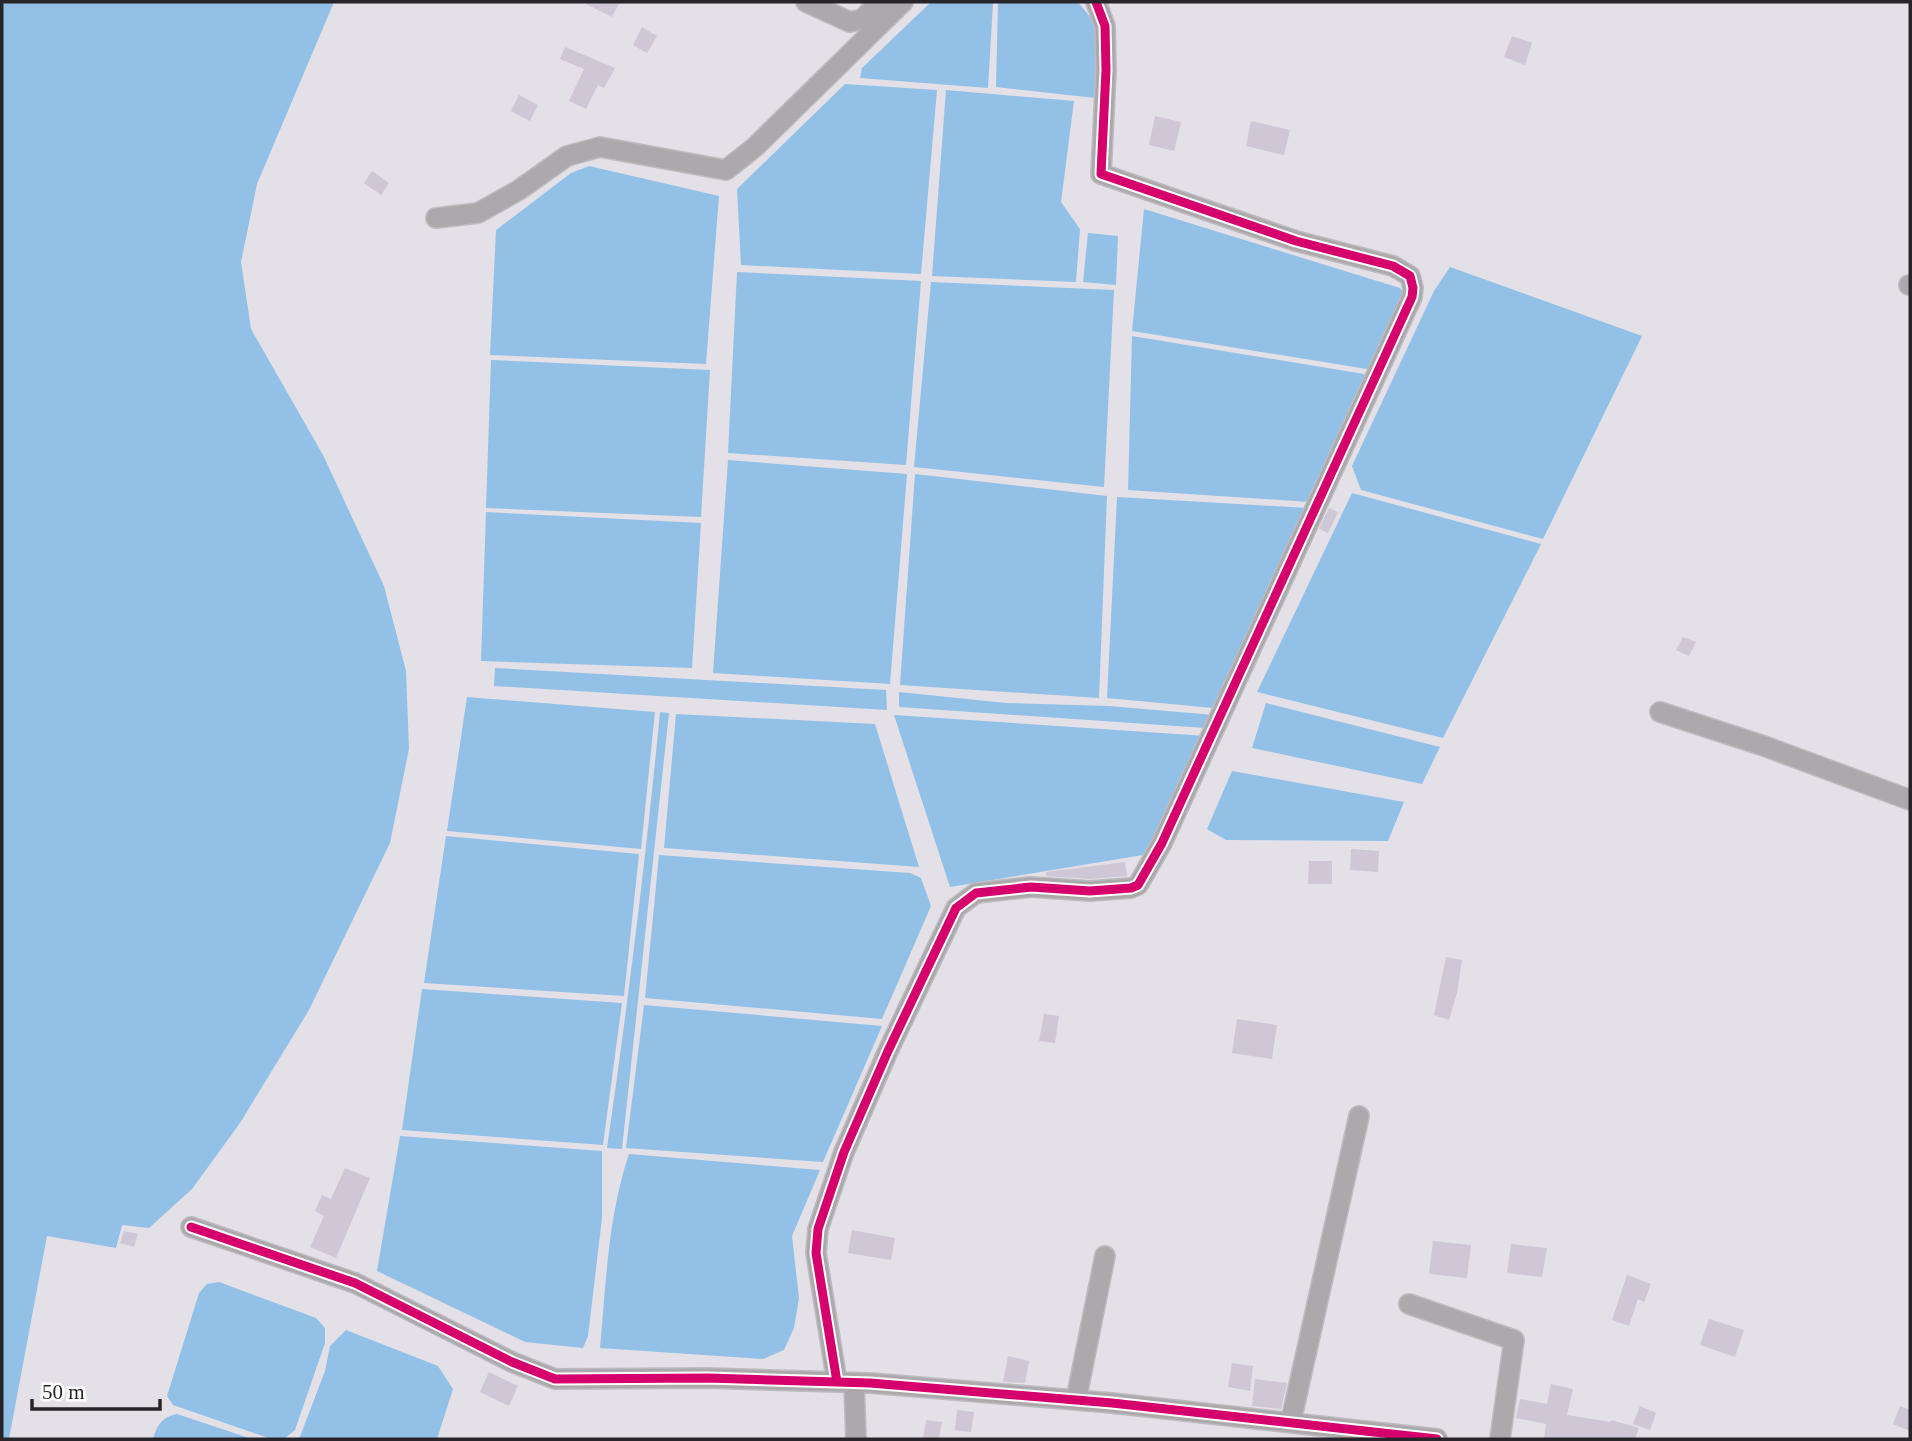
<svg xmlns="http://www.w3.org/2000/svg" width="1912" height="1441" font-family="Georgia,serif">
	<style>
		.water { fill: #93c0e7 }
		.building { fill: #cfc6d6 }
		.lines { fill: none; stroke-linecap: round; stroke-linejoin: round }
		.street-casing { stroke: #bdbbc0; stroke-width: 22 }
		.street { stroke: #aba9ab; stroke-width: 19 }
		.cycleway-casing { stroke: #fff; stroke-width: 13 }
		.cycleway { stroke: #d6006c; stroke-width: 9 }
	</style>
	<rect width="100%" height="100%" fill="#e3e0e7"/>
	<path class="water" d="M2,2H334L257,184L241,262L251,329L323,455L384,586L406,671L409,749L390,843L309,1010L240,1123L192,1189L149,1228L122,1225L116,1248L47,1236L9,1439H2Z
		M931,2L993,3L988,88L860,78L862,68Z
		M998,2H1078L1099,28L1095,98L996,87Z
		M845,84L937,90L921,274L741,265L737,189Z
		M946,90L1074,101L1061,202L1080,229L1076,282L932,276Z
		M589,166L719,196L706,364L490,355L496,230L571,173Z
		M1144,209L1400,288L1406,297L1373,370L1132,331Z
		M1088,233L1118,236L1116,285L1083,282Z
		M1450,267L1642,336L1543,539L1361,490L1352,466L1434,291Z
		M737,272L921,281L906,465L728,453Z
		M931,282L1114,290L1104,487L914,467Z
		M1132,336L1370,375L1310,502L1128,490Z
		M491,360L710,370L701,517L486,508Z
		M728,460L907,474L890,684L713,673Z
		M915,474L1107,496L1099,698L900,685Z
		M1352,493L1541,544L1443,738L1257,692Z
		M1117,497L1308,508L1213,708L1107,698Z
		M486,512L701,523L692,668L481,661Z
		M495,668L886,690L887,710L494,686Z
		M899,692L1006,703L1109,706L1214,715L1205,728L899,707Z
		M467,697L655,712L641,849L447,831Z
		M1266,703L1440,747L1422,784L1252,748Z
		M660,712L669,713L622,1149L607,1148C628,1003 646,858 660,712Z
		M676,714L875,724L919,867L664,848Z
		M894,715L1206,736L1158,844L1143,855L950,887Z
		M1232,771L1404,802L1388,841L1226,840L1207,829Z
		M446,836L639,854L624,996L424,983Z
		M659,855L910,873L921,878L931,906L882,1019L645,998Z
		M422,989L622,1003L603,1145L402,1130Z
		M644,1005L882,1026L823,1162L626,1148Z
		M400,1136L602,1151V1218L588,1336L583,1348L525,1342L377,1271Z
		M629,1154L820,1170L792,1236L799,1298L794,1328L784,1350L763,1359L600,1348C606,1283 608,1216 629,1154Z
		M219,1282L316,1318L325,1328V1343L295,1430L285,1438L271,1439L173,1405L167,1396L199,1293L207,1284Z
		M346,1330L438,1366L453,1389L437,1439H299L325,1371L330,1346Z
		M177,1414L252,1439H153C158,1424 161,1418 177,1414Z"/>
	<path class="building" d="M582,2H620L612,17Z
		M642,27L657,36L647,53L633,45Z
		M1512,36L1532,43L1525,65L1504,57Z
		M565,47L615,68L604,88L598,85L586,109L569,101L584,69L560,59Z
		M519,95L538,105L530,121L511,111Z
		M1155,116L1181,122L1174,151L1149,145Z
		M1251,121L1290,130L1284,155L1246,146Z
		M372,171L389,183L381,195L364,183Z
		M1329,508L1338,512L1328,533L1319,529Z
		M1683,637L1696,642L1689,656L1676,650Z
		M1351,849L1379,851L1378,872L1350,870Z
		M1309,861H1332V884H1308Z
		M1125,862L1127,876L1090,879L1046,876V872Z
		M1446,957L1462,960L1457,993L1449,1020L1434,1015Z
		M1044,1014L1059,1016L1055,1043L1039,1041Z
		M1237,1019L1277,1025L1272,1059L1232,1053Z
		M345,1168L370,1178L336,1258L310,1247L324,1216L315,1211L322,1195L331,1199Z
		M852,1230L895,1238L891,1260L848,1253Z
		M124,1231L138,1234L134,1247L120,1243Z
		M1433,1241L1471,1245L1467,1278L1429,1274Z
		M1511,1244L1547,1248L1542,1277L1507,1273Z
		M1627,1275L1651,1284L1644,1302L1638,1299L1629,1326L1612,1320Z
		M1709,1319L1744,1330L1735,1357L1700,1345Z
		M1008,1356L1029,1361L1025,1383L1003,1382Z
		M1232,1363L1253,1366L1250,1391L1228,1387Z
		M489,1372L518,1386L509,1406L480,1392Z
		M1255,1379L1287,1383L1281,1409L1252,1406Z
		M1551,1384L1573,1389L1567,1415L1611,1422V1420L1639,1428L1635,1439H1544L1546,1424L1516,1418L1520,1399L1547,1404Z
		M1640,1406L1656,1413L1650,1430L1633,1424Z
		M1900,1406L1910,1410V1431L1893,1424Z
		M957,1410L974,1412L971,1432L955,1430Z
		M926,1420L942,1422L939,1439H923Z"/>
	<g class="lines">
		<defs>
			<path id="street" d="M806,2L850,22L863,19L878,2
				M436,218L478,213L519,190L567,156L600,147L726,170L755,147L903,2
				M1909,285H1910
				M1660,712L1764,746L1910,800
				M191,1227L355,1283L512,1362L555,1379L708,1378L870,1383L1112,1403L1437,1439
				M1409,1304L1514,1340L1500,1439
				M837,1382L816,1253L818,1229L844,1152L888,1051L956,908L976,893L1031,887L1090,891L1131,888L1138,885L1162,843L1412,297L1413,288L1410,276L1393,266L1296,241L1101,174L1106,70L1105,26L1096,2
				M854,1383L856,1439
				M1076,1400L1105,1256
				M1291,1421L1359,1116"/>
		</defs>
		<use href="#street" class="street-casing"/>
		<use href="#street" class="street"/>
		<defs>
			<path id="cycleway" d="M191,1227L355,1283L512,1362L555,1379L708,1378L870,1383L1112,1403L1437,1439
				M837,1382L816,1253L818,1229L844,1152L888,1051L956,908L976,893L1031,887L1090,891L1131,888L1138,885L1162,843L1412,297L1413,288L1410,276L1393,266L1296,241L1101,174L1106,70L1105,26L1096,2"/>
		</defs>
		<use href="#cycleway" class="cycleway-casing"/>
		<use href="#cycleway" class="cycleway"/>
	</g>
	<rect width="1912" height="1441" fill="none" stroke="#27252a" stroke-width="7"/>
	<path d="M32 1399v10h128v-10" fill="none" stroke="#27252a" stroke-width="3.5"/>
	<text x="42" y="1399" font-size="21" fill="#27252a" stroke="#ffffff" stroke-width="5" paint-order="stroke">50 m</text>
</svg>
